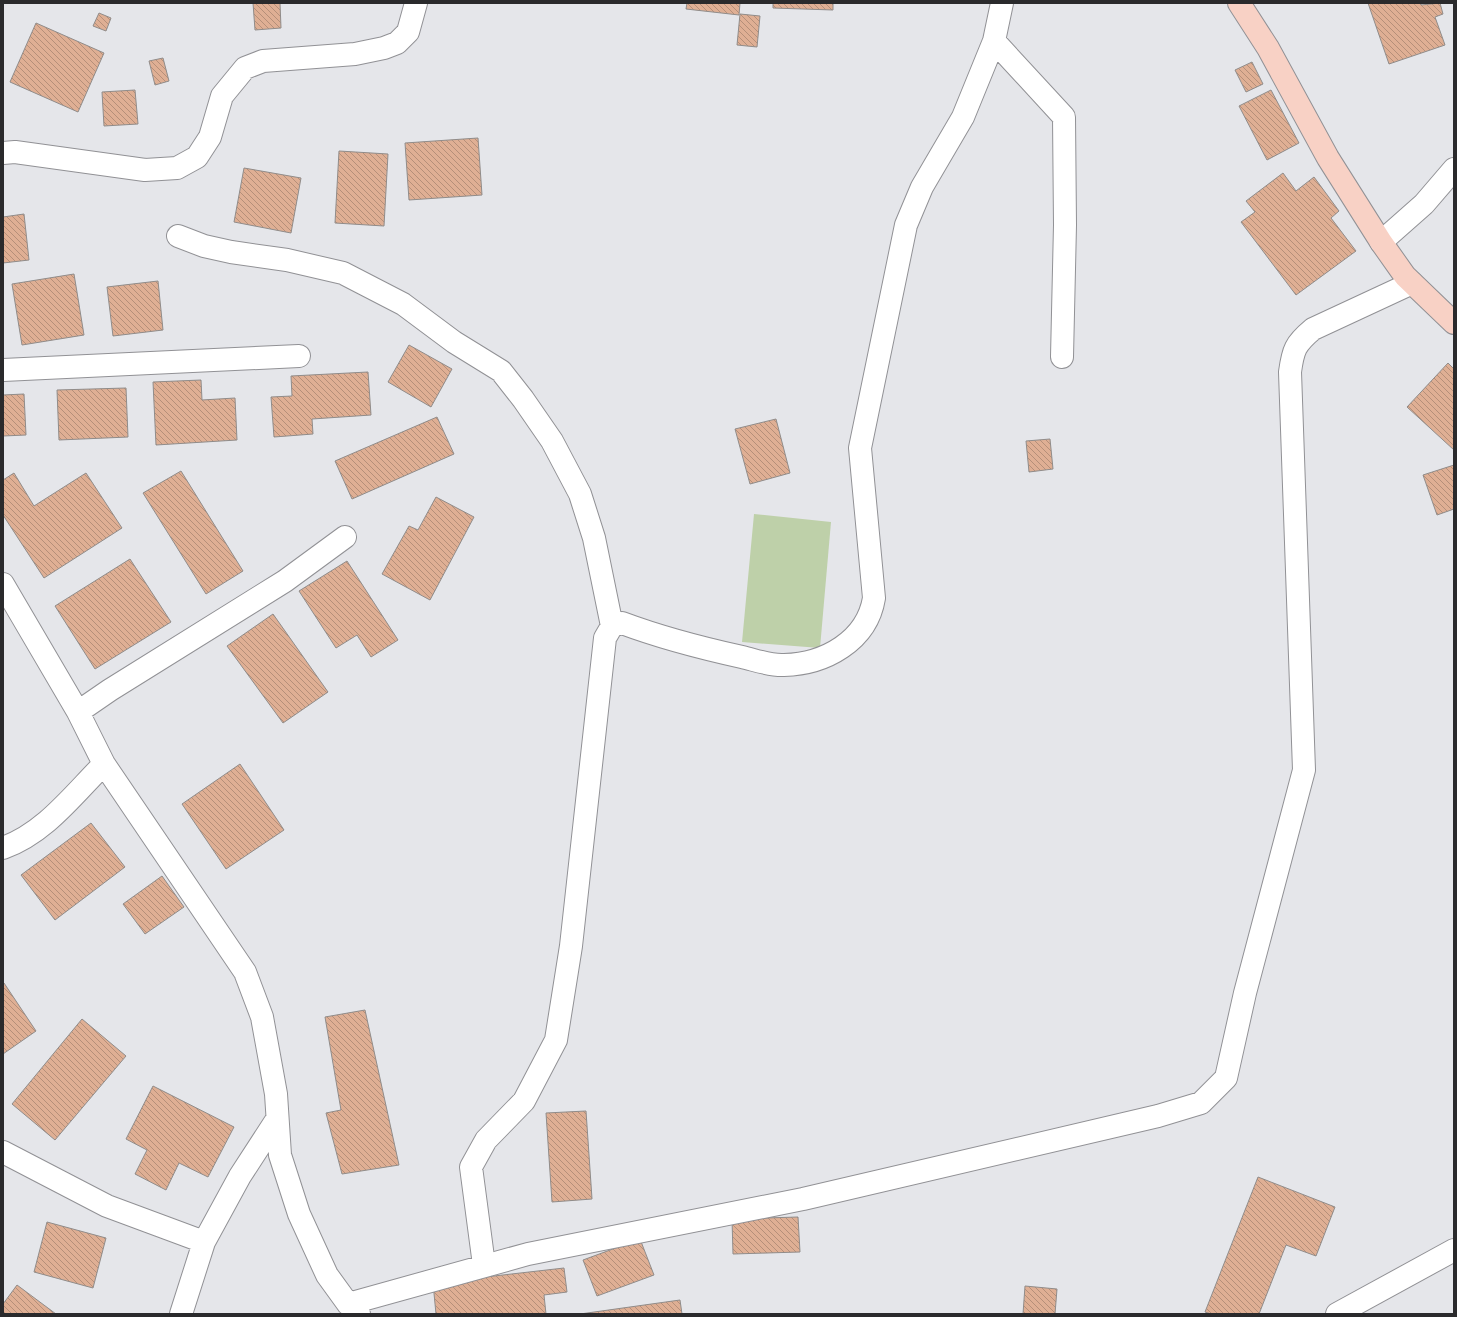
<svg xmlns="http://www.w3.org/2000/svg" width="1457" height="1317" font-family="Figtree,sans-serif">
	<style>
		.green { fill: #bed0a9 }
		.building { fill: url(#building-back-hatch); stroke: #908c8a }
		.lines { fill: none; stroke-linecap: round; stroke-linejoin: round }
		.street-casing { stroke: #919195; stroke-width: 24 }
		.secondary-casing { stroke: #919195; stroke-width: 24 }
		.street { stroke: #fff; stroke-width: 22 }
		.secondary { stroke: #f8d1c5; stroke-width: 22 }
	</style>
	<defs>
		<pattern id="building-back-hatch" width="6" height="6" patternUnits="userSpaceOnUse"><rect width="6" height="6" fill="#dfaf94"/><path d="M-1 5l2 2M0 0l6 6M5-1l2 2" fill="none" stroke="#b58f79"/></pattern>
	</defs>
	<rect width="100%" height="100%" fill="#e5e6ea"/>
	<path class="green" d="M754,514L831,522L820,648L742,642Z"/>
	<path class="building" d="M253,3H280L281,28L255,30Z
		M687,3H740L739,15L686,9Z
		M773,3H833V10L773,8Z
		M1368,3H1421V5L1440,3L1443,14L1435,17L1445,45L1389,64Z
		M99,13L111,18L106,31L93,26Z
		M740,14L760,16L757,47L737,45Z
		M36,23L104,53L78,112L10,82Z
		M163,58L169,81L155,85L149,61Z
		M1252,62L1263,84L1246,92L1235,70Z
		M135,90L138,124L104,126L102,92Z
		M1271,90L1299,143L1267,160L1239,106Z
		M478,138L482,195L409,200L405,143Z
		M339,151L388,154L384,226L335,223Z
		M244,168L301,178L291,233L234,222Z
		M1283,173L1296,191L1314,177L1339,211L1331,218L1356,251L1296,295L1241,222L1255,212L1246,201Z
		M24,214L29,260L3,263V217Z
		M74,274L84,335L22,345L12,284Z
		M158,281L163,330L113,336L107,287Z
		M409,345L452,369L431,407L388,382Z
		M1448,363L1454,369V450L1407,407Z
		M368,372L371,415L312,419L313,434L274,437L271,397L292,396L291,376Z
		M201,380L202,400L235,398L237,440L156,445L153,382Z
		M126,388L128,437L59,440L57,390Z
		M24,394L26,435L3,436V395Z
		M437,417L454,454L352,499L335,461Z
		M776,419L790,473L750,484L735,429Z
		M1050,439L1053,469L1029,472L1026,441Z
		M1454,465V509L1437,515L1423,475Z
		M181,471L243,571L206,594L143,493Z
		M14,473L34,506L86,473L122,528L44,578L3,515V480Z
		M436,497L474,517L430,600L382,574L409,526L418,530Z
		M130,559L171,622L95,669L55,606Z
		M347,561L398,640L371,657L357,635L336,648L299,591Z
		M273,614L328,692L283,723L227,646Z
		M240,764L284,830L226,869L182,804Z
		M91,823L125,867L55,920L21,875Z
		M162,876L184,907L145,934L123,904Z
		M4,983L36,1031L3,1054V984Z
		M365,1010L399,1165L342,1174L326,1113L341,1110L325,1017Z
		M82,1019L126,1056L55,1140L12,1104Z
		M153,1086L234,1127L208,1177L179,1163L166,1190L135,1174L147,1150L126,1139Z
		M586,1111L592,1199L552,1202L546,1113Z
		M1258,1177L1335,1207L1316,1256L1286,1245L1259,1314H1211L1205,1312Z
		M798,1217L800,1252L733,1254L732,1219Z
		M47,1222L106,1238L93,1288L34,1272Z
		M640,1239L654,1275L597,1296L583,1260Z
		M564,1268L567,1292L544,1295L546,1314H436L433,1283Z
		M17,1285L56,1314H3V1304Z
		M1025,1286L1057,1289L1055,1314H1023Z
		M680,1300L682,1314H580Z"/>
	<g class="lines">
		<defs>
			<path id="street" d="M994,41L1064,117L1065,225L1062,357
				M3,153L15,152L145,170L177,168L197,157L210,137L222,96L245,68L263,61L355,54L384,48L397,43L408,32L416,3
				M178,236L204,246L231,252L287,260L343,273L403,304L454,342L501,371L523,399L552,441L580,494L594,538L612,626
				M1381,242L1424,204L1454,169
				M3,370L299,356
				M3,584L78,712L104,764L245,972L262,1017L276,1094L280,1155L299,1214L327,1275L348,1304L359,1314
				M78,712L110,690L285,581L345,537
				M3,848C45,833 73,795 104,764
				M3,1152L107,1206L204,1242
				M484,1265L471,1167L486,1140L524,1101L556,1040L571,946L605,638L612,626L622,623C662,638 701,648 742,657C755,660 771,666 784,665C825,664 867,641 874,598L860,448L906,225L922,187L963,117L994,41L1002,3
				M348,1304L528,1254L803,1199L1158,1116L1201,1103L1226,1078L1245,993L1304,770L1290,372C1293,350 1295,344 1313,329L1412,283
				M181,1314L204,1242L240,1176L277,1119
				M1337,1314L1454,1250"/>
			<path id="secondary" d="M1239,3L1268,48L1328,158L1381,242L1405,276L1454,323"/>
		</defs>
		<use href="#street" class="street-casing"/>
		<use href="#secondary" class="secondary-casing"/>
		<use href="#street" class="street"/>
		<use href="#secondary" class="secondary"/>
	</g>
	<rect width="1457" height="1317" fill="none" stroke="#2a2a2c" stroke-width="8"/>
</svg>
